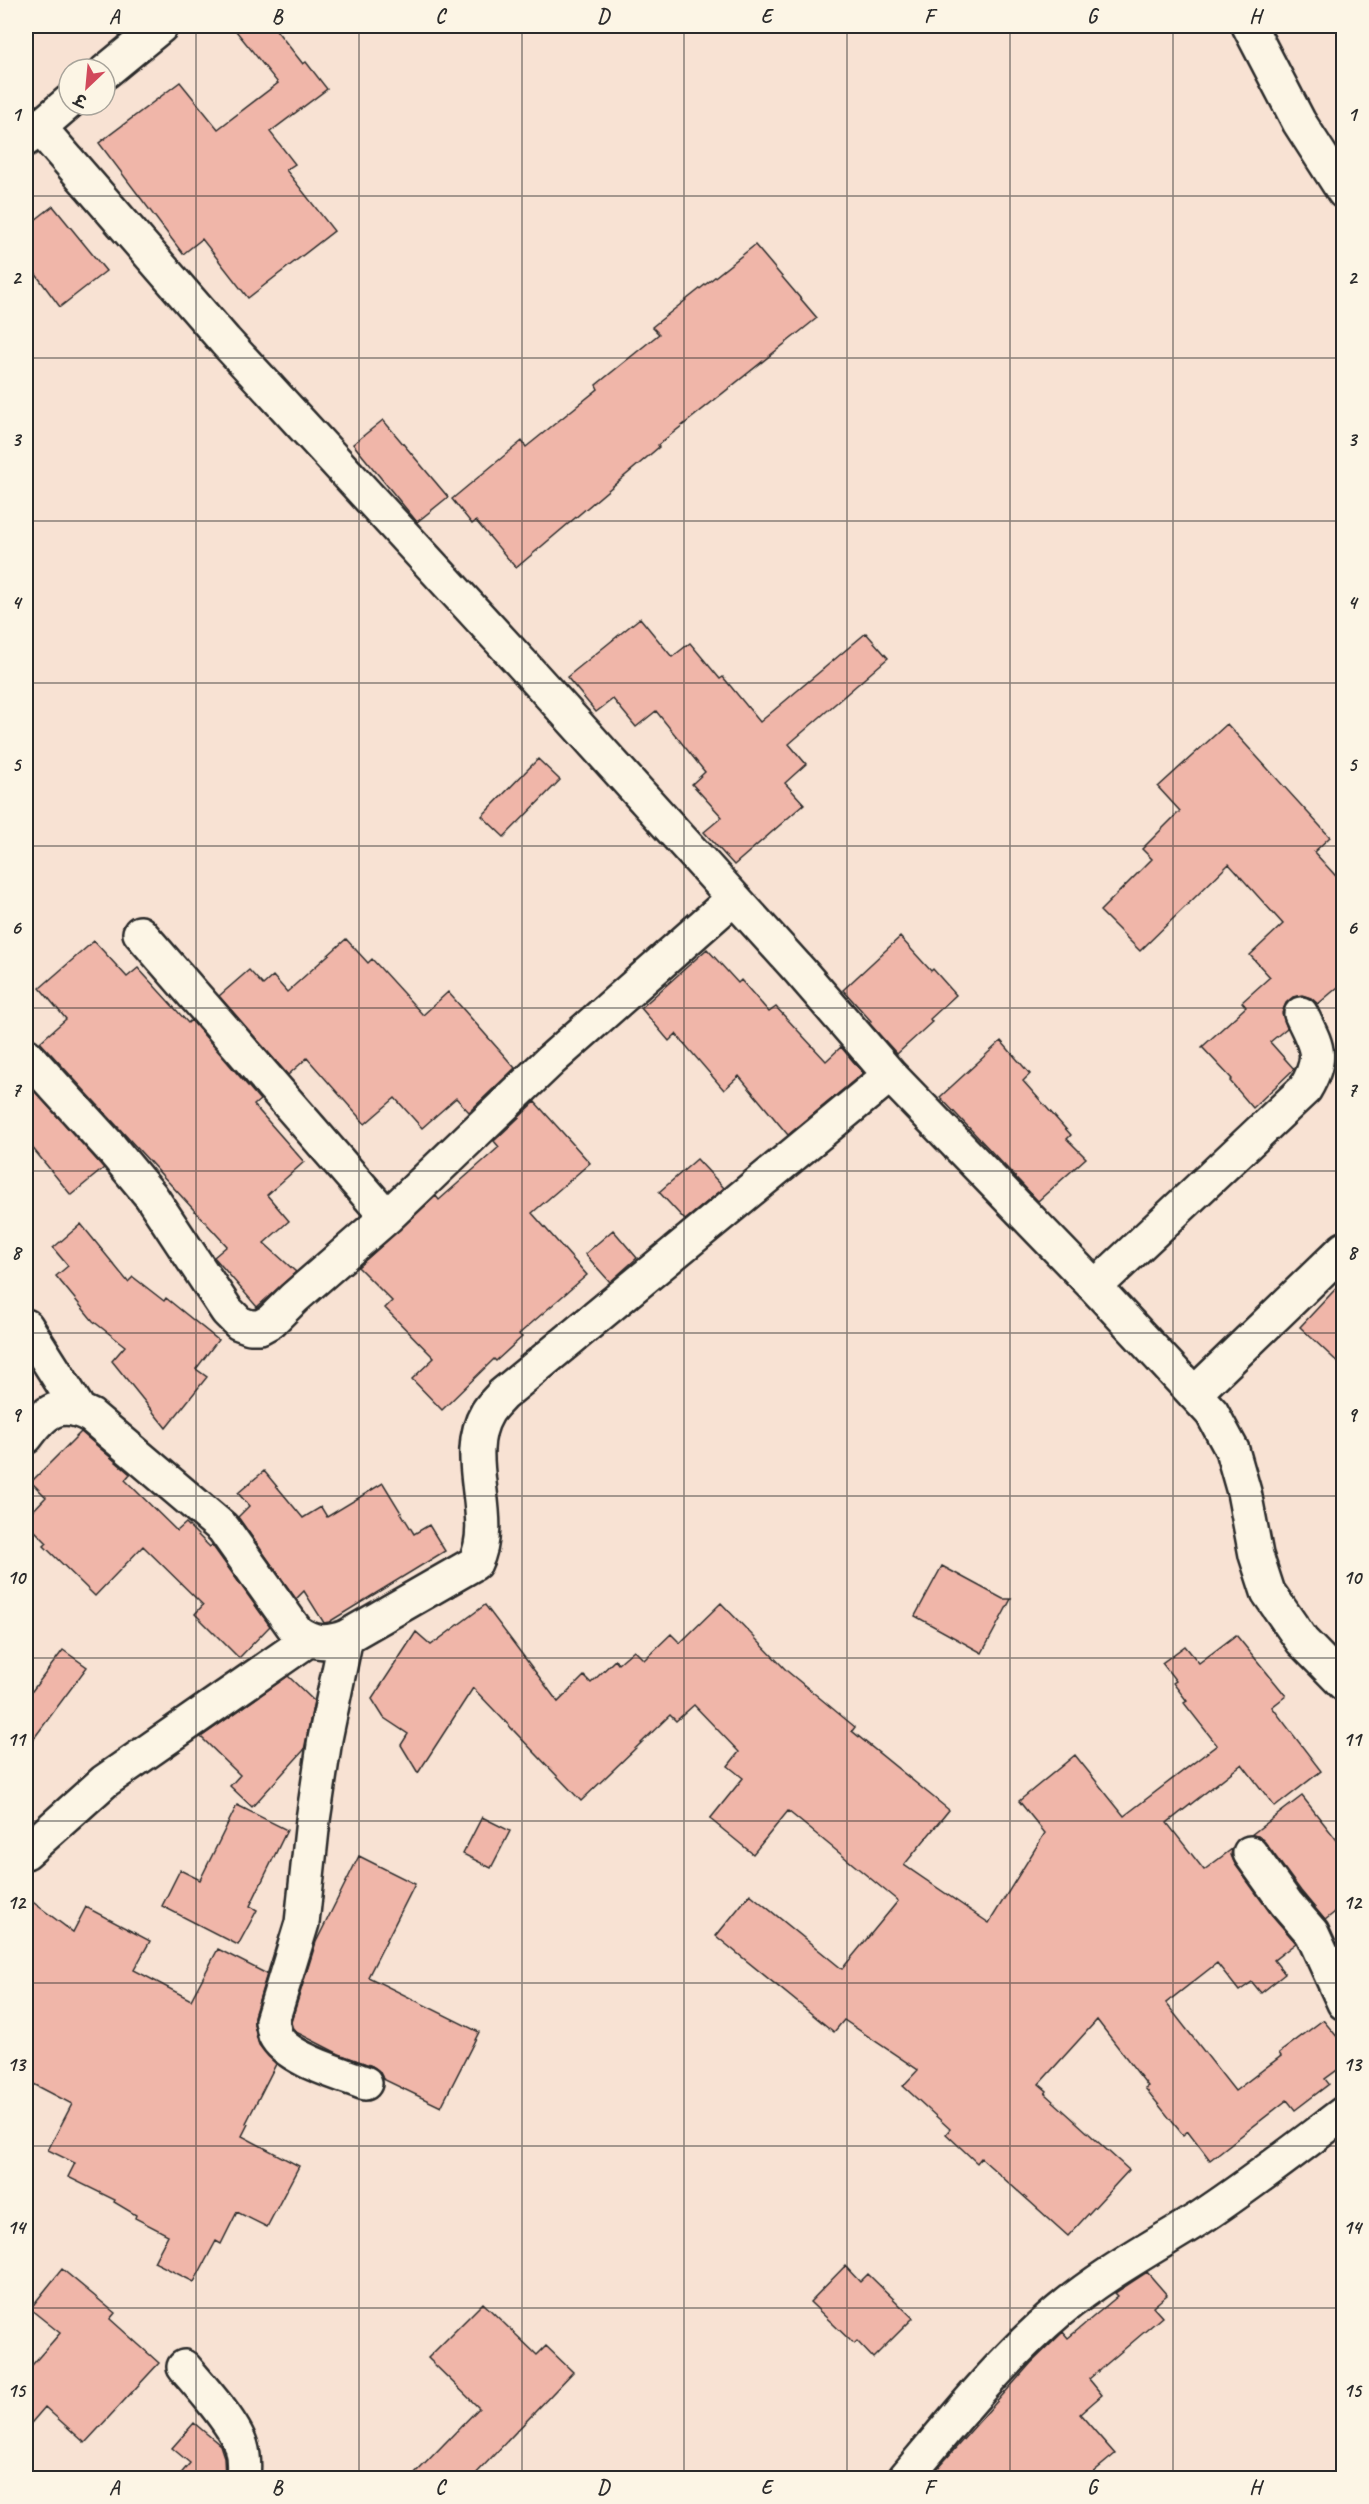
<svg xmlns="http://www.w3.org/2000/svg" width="1369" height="2504" font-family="Caveat,'Playpen Sans Deva',sans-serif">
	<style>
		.building { fill: #f0b6a9; stroke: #2b2b2b; stroke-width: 1.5 }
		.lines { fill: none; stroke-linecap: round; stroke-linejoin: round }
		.minor-casing { stroke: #2b2b2b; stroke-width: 38 }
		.minor { stroke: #fcf5e5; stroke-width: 33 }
		.grid { fill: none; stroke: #2b2b2b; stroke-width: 1.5; stroke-opacity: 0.55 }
		.neatline { fill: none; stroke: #2b2b2b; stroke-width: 2 }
		.grid-label { font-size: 20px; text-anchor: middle; font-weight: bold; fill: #2b2b2b }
	</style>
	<rect width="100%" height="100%" fill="#f8e2d3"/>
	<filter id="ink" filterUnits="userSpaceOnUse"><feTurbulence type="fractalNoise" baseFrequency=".0167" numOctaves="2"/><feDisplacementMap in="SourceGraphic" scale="12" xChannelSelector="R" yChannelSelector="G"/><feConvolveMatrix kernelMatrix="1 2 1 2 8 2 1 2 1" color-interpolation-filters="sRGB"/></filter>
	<g filter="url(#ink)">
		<path class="building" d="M232,26H273L303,64L306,62L327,89L270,132L295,164L286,170L334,231L248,298L202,239L183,254L99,143L180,82L218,129L278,83Z
			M53,206L106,271L60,307L26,261V227Z
			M755,245L817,318L658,445L659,447L516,568L476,521L472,524L452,499L522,441L526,447L598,389L596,385L659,334L652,327Z
			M383,420L448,497L417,522L353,444Z
			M640,618L672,657L690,643L720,679L723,677L760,722L866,633L888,658L789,744L806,764L785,783L804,804L734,865L704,832L722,817L692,784L705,772L656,711L636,727L613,699L596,712L567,677Z
			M1227,724L1330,837L1314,852L1344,885V982L1318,1004L1311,998L1302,995L1293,997L1286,1003L1282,1013L1287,1028L1270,1042L1294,1069L1253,1108L1230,1081L1232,1079L1202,1047L1246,1007L1242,1002L1270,977L1250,955L1283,924L1229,864L1140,951L1100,911L1152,859L1142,849L1180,811L1158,787Z
			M538,759L560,780L504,837L482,816Z
			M900,937L931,971L933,969L956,995L930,1019L932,1022L897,1054L869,1023L871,1021L843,990Z
			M346,939L368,963L372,959L423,1015L448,992L515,1068L469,1112L456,1098L422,1128L395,1098L365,1124L307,1058L288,1075L219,996L249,970L263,985L273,976L287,992Z
			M94,941L127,977L138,968L188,1023L191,1020L260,1100L254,1105L304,1162L267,1195L289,1221L264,1243L296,1272L257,1307L214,1257L227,1246L40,1042L66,1019L40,988Z
			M707,949L738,983L741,980L769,1012L776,1007L826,1061L841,1047L863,1073L788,1135L739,1076L724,1090L676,1034L669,1041L641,1008Z
			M1001,1041L1030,1074L1023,1081L1071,1135L1067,1139L1086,1158L1038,1201L940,1097Z
			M26,1082L104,1168L71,1195L26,1140Z
			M535,1102L590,1163L532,1213L587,1275L519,1334L522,1337L496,1361L494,1359L442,1410L412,1379L434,1358L385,1308L392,1301L358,1267L436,1196L439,1200L499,1147L494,1141Z
			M697,1159L724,1188L685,1220L659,1192Z
			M81,1224L128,1282L133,1277L164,1301L166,1298L218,1340L196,1369L207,1377L166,1428L112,1361L125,1346L93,1321L56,1276L68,1266L53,1248Z
			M613,1230L637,1258L610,1282L585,1254Z
			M1344,1280V1368L1300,1327Z
			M81,1432L130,1474L125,1480L177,1531L186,1523L210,1547L212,1545L270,1626L239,1658L195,1614L203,1605L143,1546L95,1596L44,1546L47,1543L26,1522V1518L46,1497L31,1482Z
			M264,1471L303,1518L321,1507L327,1517L383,1483L414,1534L429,1525L445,1551L329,1622L324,1623L304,1591L296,1599L238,1517L249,1506L238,1493Z
			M942,1566L1003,1599H1011L982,1653L915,1616Z
			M721,1603L787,1671L855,1727L852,1731L949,1810L904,1865L989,1923L1045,1833L1019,1801L1075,1755L1124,1816L1217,1745L1184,1703L1187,1701L1173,1683L1176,1681L1162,1663L1185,1646L1199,1663L1236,1635L1286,1696L1272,1707L1321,1771L1275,1807L1242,1764L1167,1823L1204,1870L1232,1849L1231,1855L1235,1864L1271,1914L1296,1943L1274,1960L1285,1974L1261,1993L1252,1982L1239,1991L1217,1963L1166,2003L1235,2091L1281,2056L1279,2053L1323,2020L1344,2045V2065L1325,2079L1329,2084L1295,2110L1287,2100L1210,2160L1188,2131L1183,2135L1145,2088L1148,2086L1097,2020L1039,2084L1047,2091L1045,2094L1129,2170L1068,2236L981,2158L977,2163L946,2134L950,2129L903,2086L918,2070L844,2020L834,2032L716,1936L750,1894L842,1969L898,1901L788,1811L753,1854L710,1819L743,1778L728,1766L739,1752L694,1705L676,1721L670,1715L581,1801L473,1688L418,1773L401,1745L408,1734L384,1718L372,1699L416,1632L431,1645L485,1605L558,1702L584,1676L591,1683L615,1660L618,1664L634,1650L644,1660L671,1634L680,1643Z
			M63,1650L87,1667L26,1749V1699Z
			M288,1676L314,1701L304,1750L252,1807L230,1786L240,1775L201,1737Z
			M1302,1796L1344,1849V1905L1325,1920L1301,1891L1265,1842L1258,1836L1251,1835Z
			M237,1805L287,1830L250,1906L257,1910L238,1945L162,1906L180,1870L200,1880Z
			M482,1817L510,1831L491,1868L463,1854Z
			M359,1856L415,1884L368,1977L479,2032L441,2107L383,2079L379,2071L372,2066L339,2054L296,2032L292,2027L291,2022L316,1942Z
			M26,1897L73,1932L86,1907L150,1941L134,1970L191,2000L218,1949L267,1974L254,2016V2025L259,2045L276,2064L246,2123L248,2124L242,2136L299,2166L267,2227L237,2212L221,2244L216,2241L194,2282L154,2262L168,2235L135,2218L136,2215L114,2202L115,2200L68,2177L75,2163L48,2150L72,2104L26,2080Z
			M845,2266L860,2282L868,2274L913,2318L873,2358L857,2341L854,2344L810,2302Z
			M62,2269L115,2313L110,2319L159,2363L85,2443L45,2407L26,2429V2372L60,2333L30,2309Z
			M1147,2272L1167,2295L1153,2307L1162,2317L1089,2379L1102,2395L1080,2414L1115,2454L1086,2478H945L937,2469L1031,2363L1063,2332L1068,2338L1118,2296L1115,2293Z
			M483,2303L537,2355L546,2346L573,2372L472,2478H411L479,2408L428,2358Z
			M194,2423L220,2445L224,2457L225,2478H177L190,2463L172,2448Z"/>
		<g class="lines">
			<defs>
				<path id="minor" d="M1249,26L1299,122L1344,192
					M105,72L161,26
					M39,127L225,341L524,666L800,971L890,1075L1095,1287L1212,1413L1232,1450L1244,1492L1256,1555L1268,1592L1302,1641L1344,1684
					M26,139L69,102
					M140,933L387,1217
					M26,1055L111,1148L151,1196L227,1311L239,1323L250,1327H260L271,1321L294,1298L387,1217L551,1060L734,898
					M1095,1287L1305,1089C1325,1055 1316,1046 1301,1014
					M26,1326L78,1408
					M1194,1394L1344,1249
					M26,1437C45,1411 60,1399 91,1416L223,1528L297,1632C314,1644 327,1644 346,1637L475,1563C498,1517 460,1458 487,1413C491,1406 497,1401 502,1395L890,1075
					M346,1637L325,1739L313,1820L302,1923L272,2021C273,2026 274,2031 275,2035C286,2059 342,2074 365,2083
					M26,1852L105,1781L308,1640
					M1250,1853L1286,1903L1312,1933L1344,2003
					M184,2367C200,2386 234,2423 241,2446C244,2456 244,2468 243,2478
					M905,2478C954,2420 1001,2360 1059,2311C1103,2274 1152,2248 1200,2218C1249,2186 1296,2149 1344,2113"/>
			</defs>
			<use href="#minor" class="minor-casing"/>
			<use href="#minor" class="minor"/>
		</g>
	</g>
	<path class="grid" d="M196,26V2478M359,26V2478M522,26V2478M684,26V2478M847,26V2478M1010,26V2478M1173,26V2478M26,196H1344M26,358H1344M26,521H1344M26,683H1344M26,846H1344M26,1008H1344M26,1171H1344M26,1333H1344M26,1496H1344M26,1658H1344M26,1821H1344M26,1983H1344M26,2146H1344M26,2308H1344"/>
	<rect width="1369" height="2504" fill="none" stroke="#fcf5e5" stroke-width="66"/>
	<g transform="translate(87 87) rotate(206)"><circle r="28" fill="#fcf5e5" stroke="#a8a49b" stroke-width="1.5"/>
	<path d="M0-4.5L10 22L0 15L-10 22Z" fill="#d1495b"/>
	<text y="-9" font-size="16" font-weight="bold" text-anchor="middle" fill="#2b2b2b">उ</text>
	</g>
	<rect x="33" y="33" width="1303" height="2438" class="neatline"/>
	<g class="grid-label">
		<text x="114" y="23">A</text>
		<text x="277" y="23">B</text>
		<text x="440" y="23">C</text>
		<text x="603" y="23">D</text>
		<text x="766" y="23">E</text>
		<text x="929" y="23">F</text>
		<text x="1092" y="23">G</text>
		<text x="1255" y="23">H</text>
		<text x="16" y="121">1</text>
		<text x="1352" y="121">1</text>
		<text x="16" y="284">2</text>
		<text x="1352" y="284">2</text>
		<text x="16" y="446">3</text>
		<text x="1352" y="446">3</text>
		<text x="16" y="609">4</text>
		<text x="1352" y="609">4</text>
		<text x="16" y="771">5</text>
		<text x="1352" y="771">5</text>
		<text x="16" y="934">6</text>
		<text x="1352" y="934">6</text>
		<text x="16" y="1096">7</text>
		<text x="1352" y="1096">7</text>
		<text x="16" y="1259">8</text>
		<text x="1352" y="1259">8</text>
		<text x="16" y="1421">9</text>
		<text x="1352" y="1421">9</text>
		<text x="16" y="1584">10</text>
		<text x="1352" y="1584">10</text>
		<text x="16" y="1746">11</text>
		<text x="1352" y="1746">11</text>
		<text x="16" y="1909">12</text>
		<text x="1352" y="1909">12</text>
		<text x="16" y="2071">13</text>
		<text x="1352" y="2071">13</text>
		<text x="16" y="2234">14</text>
		<text x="1352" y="2234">14</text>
		<text x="16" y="2397">15</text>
		<text x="1352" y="2397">15</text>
		<text x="114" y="2494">A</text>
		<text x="277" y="2494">B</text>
		<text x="440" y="2494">C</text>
		<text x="603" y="2494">D</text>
		<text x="766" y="2494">E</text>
		<text x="929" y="2494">F</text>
		<text x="1092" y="2494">G</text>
		<text x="1255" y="2494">H</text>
	</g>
</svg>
